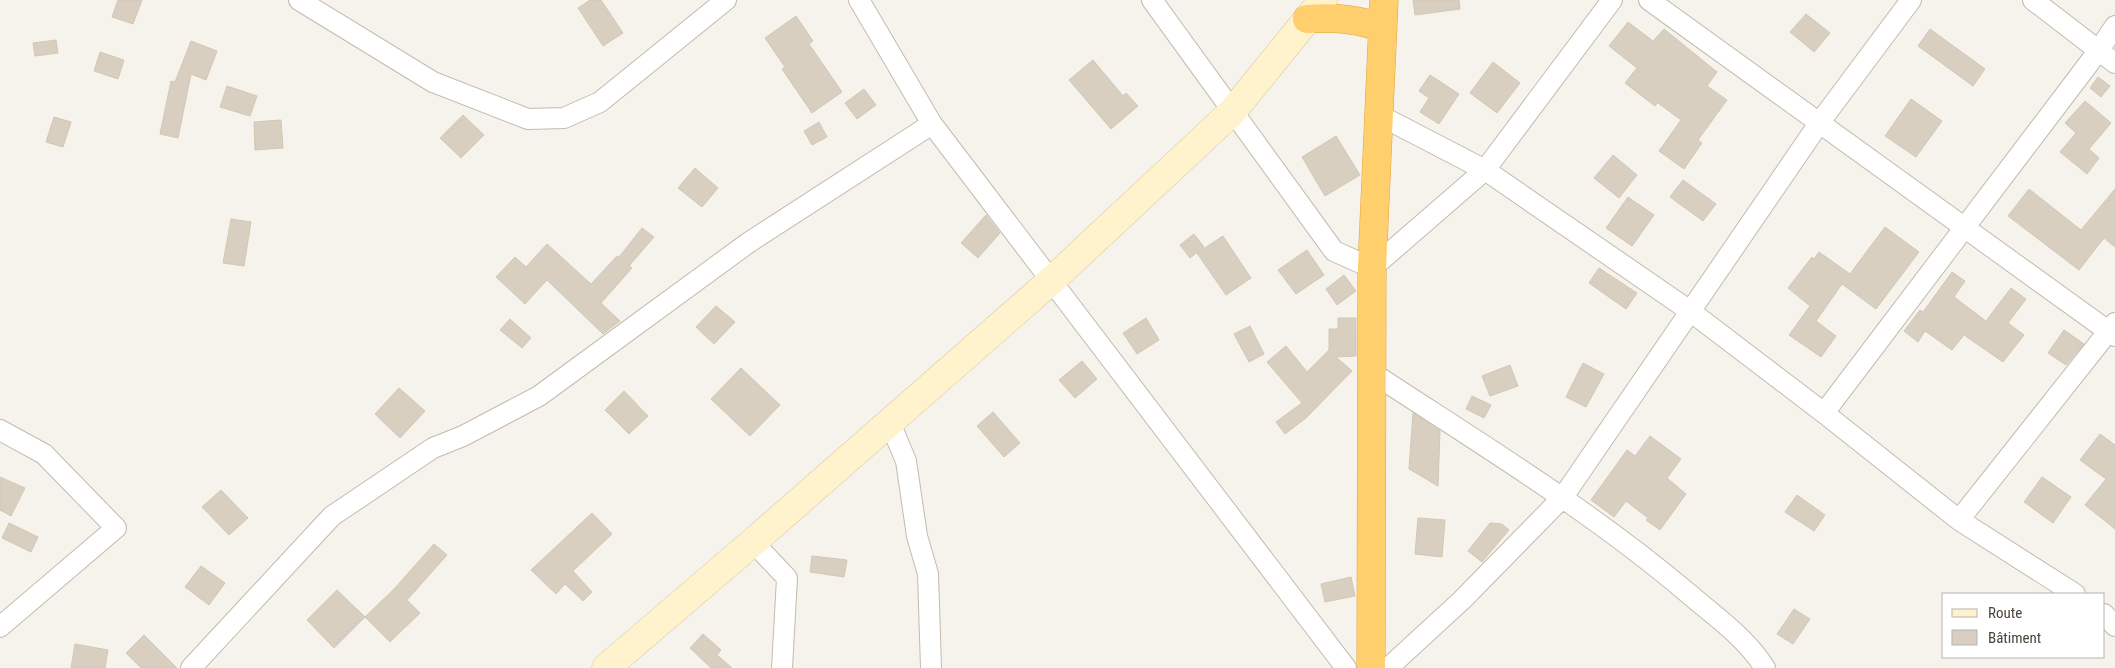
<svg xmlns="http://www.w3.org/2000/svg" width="2115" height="668" font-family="'Roboto Condensed',sans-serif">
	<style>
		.building { fill: #d8cfc1; stroke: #d3c7b4 }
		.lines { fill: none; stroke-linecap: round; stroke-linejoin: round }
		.street-casing { stroke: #c2bbae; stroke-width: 22 }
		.secondary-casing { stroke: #d6c79b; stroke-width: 29 }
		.highway-casing { stroke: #e0a43c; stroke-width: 29 }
		.street { stroke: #fff; stroke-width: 20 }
		.secondary { stroke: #fff3cd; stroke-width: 28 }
		.highway { stroke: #ffcf6e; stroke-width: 28 }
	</style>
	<rect width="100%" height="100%" fill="#f6f3ec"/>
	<path class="building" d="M118,0H142L133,24L112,17Z
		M590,0H601L623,33L603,46L578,8Z
		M1413,0H1459L1460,9L1415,15Z
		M1806,14L1830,33L1814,52L1790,32Z
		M796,16L813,41L809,44L842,92L812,113L782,69L785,67L765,38Z
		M1628,22L1653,41L1664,29L1717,72L1707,86L1727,100L1698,140L1702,143L1684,169L1659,151L1681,120L1658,103L1655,106L1625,83L1637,68L1609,46Z
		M1930,29L1985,69L1973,86L1918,46Z
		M56,40L58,53L35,56L33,43Z
		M191,41L217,51L206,80L191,74L178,138L160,134L171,81L175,82Z
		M100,52L124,60L118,79L94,71Z
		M1093,60L1123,96L1126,93L1138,106L1111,129L1069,80Z
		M1493,62L1520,83L1497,113L1470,93Z
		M1430,75L1459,94L1439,124L1420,112L1429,98L1419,91Z
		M2098,77L2110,86L2101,97L2090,88Z
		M227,86L257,96L250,116L220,107Z
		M864,89L876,105L857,119L845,103Z
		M1911,99L1942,121L1916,157L1885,136Z
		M2085,101L2111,123L2089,149L2099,158L2087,174L2060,152L2076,133L2065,123Z
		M463,115L484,135L461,158L440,138Z
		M54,117L71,122L63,147L46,142Z
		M281,120L283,148L255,150L254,122Z
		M819,122L827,137L812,145L804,131Z
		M1336,136L1360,175L1325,196L1302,157Z
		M1613,155L1637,175L1619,198L1594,178Z
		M695,168L718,188L702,207L678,188Z
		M1683,180L1716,204L1703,221L1670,197Z
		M2029,189L2081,230L2115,189V247L2104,238L2079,270L2008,216Z
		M1628,197L1654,215L1632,246L1606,228Z
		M986,215L1000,233L978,258L961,243Z
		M231,219L251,222L244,266L223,263Z
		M1885,227L1919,252L1876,309L1842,284L1816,321L1836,336L1821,357L1789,335L1810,306L1788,288L1812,257L1814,259L1819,252L1850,274Z
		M642,228L654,237L629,266L632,268L601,303L620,321L603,334L547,280L525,304L496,277L515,257L526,267L547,244L591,284L617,256L619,257Z
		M1194,234L1204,247L1190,258L1180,245Z
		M1223,236L1251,278L1226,295L1197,253Z
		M1307,250L1324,275L1296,294L1278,270Z
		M1599,268L1637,293L1626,309L1589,283Z
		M1952,272L1965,281L1954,297L1986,321L2011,288L2026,299L2008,323L2024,335L2003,362L1964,335L1952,350L1925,331L1918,342L1904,331L1920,310L1923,312Z
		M1344,275L1356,291L1337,305L1326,289Z
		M716,306L735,322L714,344L696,327Z
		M1146,318L1159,340L1137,354L1123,333Z
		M1338,318H1356V356L1336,357L1352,371L1306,418L1285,434L1276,422L1302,403L1267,362L1286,346L1307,372L1329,350V329H1338Z
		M510,319L531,338L522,348L500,330Z
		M1250,326L1264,354L1249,362L1234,334Z
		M2064,330L2084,344L2066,365L2048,353Z
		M1082,361L1097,379L1075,398L1059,380Z
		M1583,363L1604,374L1586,407L1566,397Z
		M1510,365L1518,386L1490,396L1482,376Z
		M741,368L780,405L750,436L711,399Z
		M399,388L425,411L400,438L375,414Z
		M624,391L648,416L629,434L605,410Z
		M1472,396L1491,405L1484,418L1466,409Z
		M993,412L1020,443L1004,457L977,426Z
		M1413,413L1440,431L1438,486L1409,469Z
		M2100,434L2115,445V529L2085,505L2106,479L2080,460Z
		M1650,436L1681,459L1667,478L1686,494L1660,530L1646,520L1648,518L1626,501L1614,517L1591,500L1627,450L1635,456Z
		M0,477L25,488L11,516L0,510Z
		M2042,477L2071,497L2053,523L2024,502Z
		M221,490L248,518L229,535L202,507Z
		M1797,495L1825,515L1814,531L1785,512Z
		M592,513L612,534L573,571L592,592L583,601L565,584L556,594L531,570Z
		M1418,518L1445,520L1442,557L1415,554Z
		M9,523L38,537L31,552L2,538Z
		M1490,523L1502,524L1509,530L1482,562L1468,551Z
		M434,544L447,555L407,600L420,613L390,642L365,617L395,588Z
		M812,556L847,560L844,577L810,572Z
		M201,566L225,583L209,605L185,587Z
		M1351,577L1355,596L1325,602L1321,584Z
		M337,590L365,617L334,648L307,620Z
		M1794,609L1810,619L1793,644L1777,634Z
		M703,634L721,650L717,655L732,668H711L690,648Z
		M144,635L177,668H141L126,653Z
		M75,644L108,650L105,668H71Z"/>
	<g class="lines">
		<defs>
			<path id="street" d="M299,0L433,82L528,119L564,118L600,102L726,0
				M859,0L932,124L1346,668
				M1152,0L1334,251L1372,268L1485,170L1612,0
				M1649,0L2115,336
				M2033,0L2115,63
				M1379,115L1485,170L1690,311L1824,413L2099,50L2115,26
				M1371,372C1479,443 1590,510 1689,594C1716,617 1746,638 1765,668
				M1824,413L1959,520L2075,594
				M890,423L906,461L917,536L928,574L931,668
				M0,430L44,454L116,528L0,627
				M1959,520L2115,323
				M753,542L787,578L782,668
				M2104,614L2115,626
				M191,668L332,516L433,448L463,436L539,396L748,243L932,124
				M1388,668L1462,600L1563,497L1820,122L1911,0"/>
			<path id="secondary" d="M606,668L753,542L1052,280L1232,112L1323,0"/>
			<path id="highway" d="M1307,19C1335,17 1357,19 1383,28
				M1371,668L1372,268L1384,0"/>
		</defs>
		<use href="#street" class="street-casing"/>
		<use href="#secondary" class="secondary-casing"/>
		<use href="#highway" class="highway-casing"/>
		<use href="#street" class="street"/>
		<use href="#secondary" class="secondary"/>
		<use href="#highway" class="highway"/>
	</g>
	<rect x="1942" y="593" width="162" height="65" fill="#ffffff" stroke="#b7b4b0"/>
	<rect x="1952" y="609" width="25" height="8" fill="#fff3cd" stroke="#b7b4b0"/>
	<text x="1988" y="618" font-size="15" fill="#4b4439">Route</text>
	<rect x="1952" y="630" width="25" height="15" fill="#d8cfc1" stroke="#b7b4b0"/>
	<text x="1988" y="643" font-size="15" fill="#4b4439">Bâtiment</text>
</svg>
